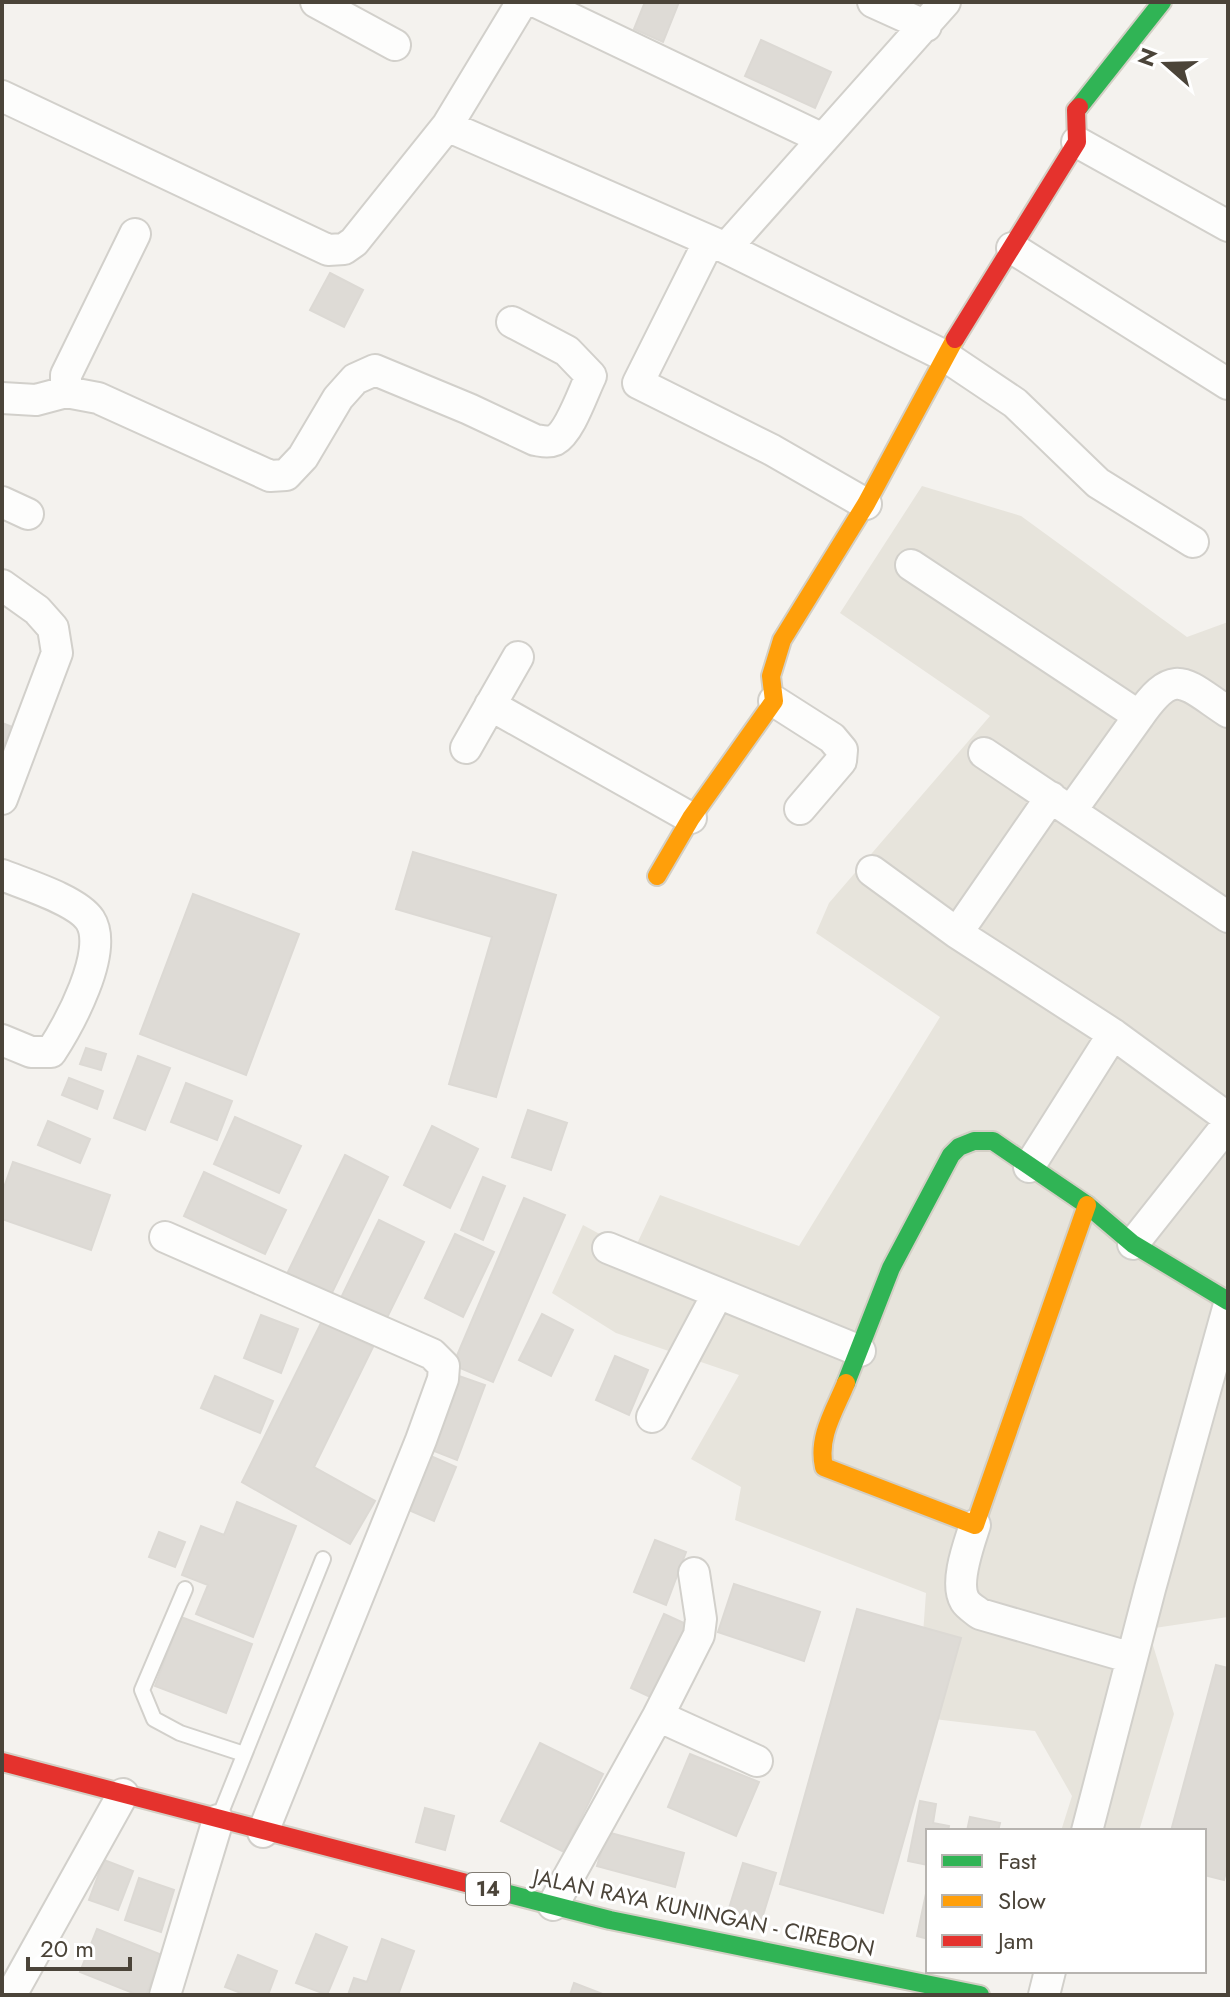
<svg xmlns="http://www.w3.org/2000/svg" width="1230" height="1997" font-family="Jost,sans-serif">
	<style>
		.residential { fill: #e7e4dc }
		.building { fill: #dedbd6; stroke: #dcd9d4; stroke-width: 2 }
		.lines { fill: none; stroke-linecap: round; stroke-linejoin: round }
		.lane-casing { stroke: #d2d0cb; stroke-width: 18 }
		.street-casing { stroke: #d2d0cb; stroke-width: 34 }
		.fast-casing { stroke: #d3cfc5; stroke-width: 22 }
		.slow-casing { stroke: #d3cfc5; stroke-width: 22 }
		.jam-casing { stroke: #d3cfc5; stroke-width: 22 }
		.lane { stroke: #fdfdfc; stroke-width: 14 }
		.street { stroke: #fdfdfc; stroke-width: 30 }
		.fast { stroke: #30b455; stroke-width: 18 }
		.slow { stroke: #ff9f0a; stroke-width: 18 }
		.jam { stroke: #e5322d; stroke-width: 18 }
		.labels { text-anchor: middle; stroke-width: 6; stroke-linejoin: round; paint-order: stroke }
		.shield { fill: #fff; stroke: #817c74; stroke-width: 2 }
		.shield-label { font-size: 20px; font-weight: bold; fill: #4b4439 }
		.street-label { font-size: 22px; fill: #4b4439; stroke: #fff }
	</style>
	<rect width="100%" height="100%" fill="#f4f2ee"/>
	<path class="residential" d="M922,486L1021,516L1187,637L1228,622V1617L1148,1629L1174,1714L1139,1831H1061L1072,1796L1035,1731L917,1717L926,1593L735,1520L741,1487L691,1459L739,1375L616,1333L552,1293L583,1225L633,1252L660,1195L799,1246L940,1017L816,933L829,903L990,716L840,613Z"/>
	<path class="building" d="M645,2H679L663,42L634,29Z
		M761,40L831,72L815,108L745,76Z
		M330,273L363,290L344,327L310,310Z
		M2,723L15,728L2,747Z
		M413,852L556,895L496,1097L449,1084L492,937L396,909Z
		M193,894L299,934L246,1075L140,1034Z
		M86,1048L106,1054L101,1070L80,1064Z
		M138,1056L170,1068L145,1130L114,1118Z
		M69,1078L103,1091L97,1109L62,1095Z
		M186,1083L232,1101L217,1140L171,1122Z
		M528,1110L567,1123L551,1170L512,1157Z
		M235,1117L301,1146L279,1193L214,1164Z
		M48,1121L90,1139L80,1163L38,1145Z
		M432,1126L478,1149L450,1208L404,1185Z
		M345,1155L388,1177L328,1301L284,1280Z
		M13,1162L110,1195L91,1250L2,1219V1193Z
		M204,1172L286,1210L265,1254L184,1216Z
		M483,1177L505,1186L483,1240L461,1230Z
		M524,1198L565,1215L493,1382L453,1365Z
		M379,1220L424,1242L381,1330L336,1308Z
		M455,1234L494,1252L463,1317L425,1298Z
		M542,1314L573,1330L551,1376L519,1360Z
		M261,1315L298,1329L281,1373L244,1358Z
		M322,1321L373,1347L314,1467L375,1501L350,1544L242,1482Z
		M615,1356L648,1370L629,1415L596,1400Z
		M456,1375L485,1385L457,1460L429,1449Z
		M215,1376L273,1401L260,1433L201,1408Z
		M426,1454L456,1467L434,1521L404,1508Z
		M237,1502L296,1526L253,1637L196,1614L208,1585L182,1575L201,1526L224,1535Z
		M159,1532L185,1542L175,1567L149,1557Z
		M655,1540L686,1552L666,1605L634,1592Z
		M734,1584L820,1612L804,1661L718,1632Z
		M857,1609L961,1638L883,1913L780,1884Z
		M664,1614L697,1629L663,1703L631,1688Z
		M181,1617L252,1644L226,1713L155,1686Z
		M1216,1665L1228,1668V1863L1224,1880L1204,1875V1831H1171Z
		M540,1743L603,1774L564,1852L501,1821Z
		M690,1754L759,1782L736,1836L668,1807Z
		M920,1801L936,1804L933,1823L949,1826L948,1831H928V1865L908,1861Z
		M425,1808L454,1816L445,1850L416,1842Z
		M970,1817L1000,1823L998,1831H967Z
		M607,1832L684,1853L675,1887L597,1866Z
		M104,1860L133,1871L118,1910L89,1900Z
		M743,1863L776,1873L759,1928L726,1918Z
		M139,1878L174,1890L161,1932L125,1920Z
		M927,1889H928V1939L917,1936Z
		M97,1929L162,1955L146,1995H138L80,1972Z
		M316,1934L347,1947L327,1995L296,1983Z
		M382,1939L414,1951L398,1995H348L354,1978L367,1982Z
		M238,1955L277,1971L268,1995H246L225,1987Z
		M574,1983L605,1995H570Z"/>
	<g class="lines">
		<defs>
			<path id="lane" d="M185,1589L142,1690L154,1719L180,1733L244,1754
				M220,1815L323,1559"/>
			<path id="street" d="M316,2L395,45
				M536,2L823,139
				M873,2L926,26
				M2,96L328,250L344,249L354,242L447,126L522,2
				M447,126L726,248L945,356L1015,403L1098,483L1193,542
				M1077,142L1228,226
				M709,241L638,383L772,450L866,504
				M726,248L945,2
				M1012,248L1228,384
				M66,392V375L135,234
				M2,398L36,400L66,392L98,398L270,476L286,475L303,457L338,398L355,379L375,370L469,409L535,440C542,441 548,443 555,440C570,432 583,392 591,376L567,351L512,322
				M2,502L28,514
				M911,565L1139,716C1175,665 1184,683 1228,712
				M2,585L37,610L53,628L57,653L2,799
				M774,701L832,738L842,750L841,761L800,809
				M490,705L691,818
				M466,748L518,657
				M984,753L1228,917
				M1071,811L1139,716
				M872,871L957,933L1113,1034L1228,1118
				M2,875C24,884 77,900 90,920C110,951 68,1026 51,1052H31L2,1040
				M957,933L1051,797
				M1029,1167L1113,1034
				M165,1237L432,1354L444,1366L443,1379L421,1440L263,1832
				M1133,1244L1228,1124
				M608,1248L860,1351
				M652,1417L718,1293
				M975,1525C969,1544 954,1583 965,1601C968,1606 975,1610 980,1614L1132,1658
				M658,1716L757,1761
				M1087,1831L1150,1589L1228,1308
				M553,1905L658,1716L699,1635L701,1619L694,1573
				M11,1995L123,1794
				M165,1995L218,1820
				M1044,1995L1050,1971"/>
			<path id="fast" d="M1079,107L1162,2
				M846,1383L891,1268L951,1155L959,1147L974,1141H993L1087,1205L1133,1244L1228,1301
				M470,1884L610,1920L980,1995"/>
			<path id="slow" d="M657,876L691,818L774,701L771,676L782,640L866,504L955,339
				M846,1383C835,1410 817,1437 824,1467L975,1525L1087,1205"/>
			<path id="jam" d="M955,339L1077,142L1076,110L1079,107
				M2,1762L470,1884"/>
		</defs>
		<use href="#lane" class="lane-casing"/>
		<use href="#street" class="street-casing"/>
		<use href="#fast" class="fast-casing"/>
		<use href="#slow" class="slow-casing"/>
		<use href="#jam" class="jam-casing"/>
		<use href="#lane" class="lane"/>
		<use href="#street" class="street"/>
		<use href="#fast" class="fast"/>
		<use href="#slow" class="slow"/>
		<use href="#jam" class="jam"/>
	</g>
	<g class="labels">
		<rect class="shield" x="466" y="1873" width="44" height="32" rx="6"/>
		<g class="shield-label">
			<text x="488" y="1896">14</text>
		</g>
		<g class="street-label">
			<text transform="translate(704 1912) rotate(12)" y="8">JALAN RAYA KUNINGAN - CIREBON</text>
		</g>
	</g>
	<rect width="1230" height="1997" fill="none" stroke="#4b4439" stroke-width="8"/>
	<rect x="926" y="1829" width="280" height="144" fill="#ffffff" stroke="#b7b4b0" stroke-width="2"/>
	<rect x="942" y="1855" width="40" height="12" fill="#30b455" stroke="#b7b4b0" stroke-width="2"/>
	<text x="998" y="1869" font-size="24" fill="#4b4439">Fast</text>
	<rect x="942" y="1895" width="40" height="12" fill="#ff9f0a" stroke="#b7b4b0" stroke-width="2"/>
	<text x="998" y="1909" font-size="24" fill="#4b4439">Slow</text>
	<rect x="942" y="1935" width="40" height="12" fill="#e5322d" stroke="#b7b4b0" stroke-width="2"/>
	<text x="998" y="1949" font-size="24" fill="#4b4439">Jam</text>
	<g transform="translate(1166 64) rotate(290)" stroke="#ffffff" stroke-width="6" paint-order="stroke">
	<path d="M0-6L14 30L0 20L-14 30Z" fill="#4b4439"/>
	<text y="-12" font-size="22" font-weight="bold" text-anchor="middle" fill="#4b4439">N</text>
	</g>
	<path d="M28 1957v12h102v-12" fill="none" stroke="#4b4439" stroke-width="4"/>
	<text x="40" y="1957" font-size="24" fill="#4b4439" stroke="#ffffff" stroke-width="6" paint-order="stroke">20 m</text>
</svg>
